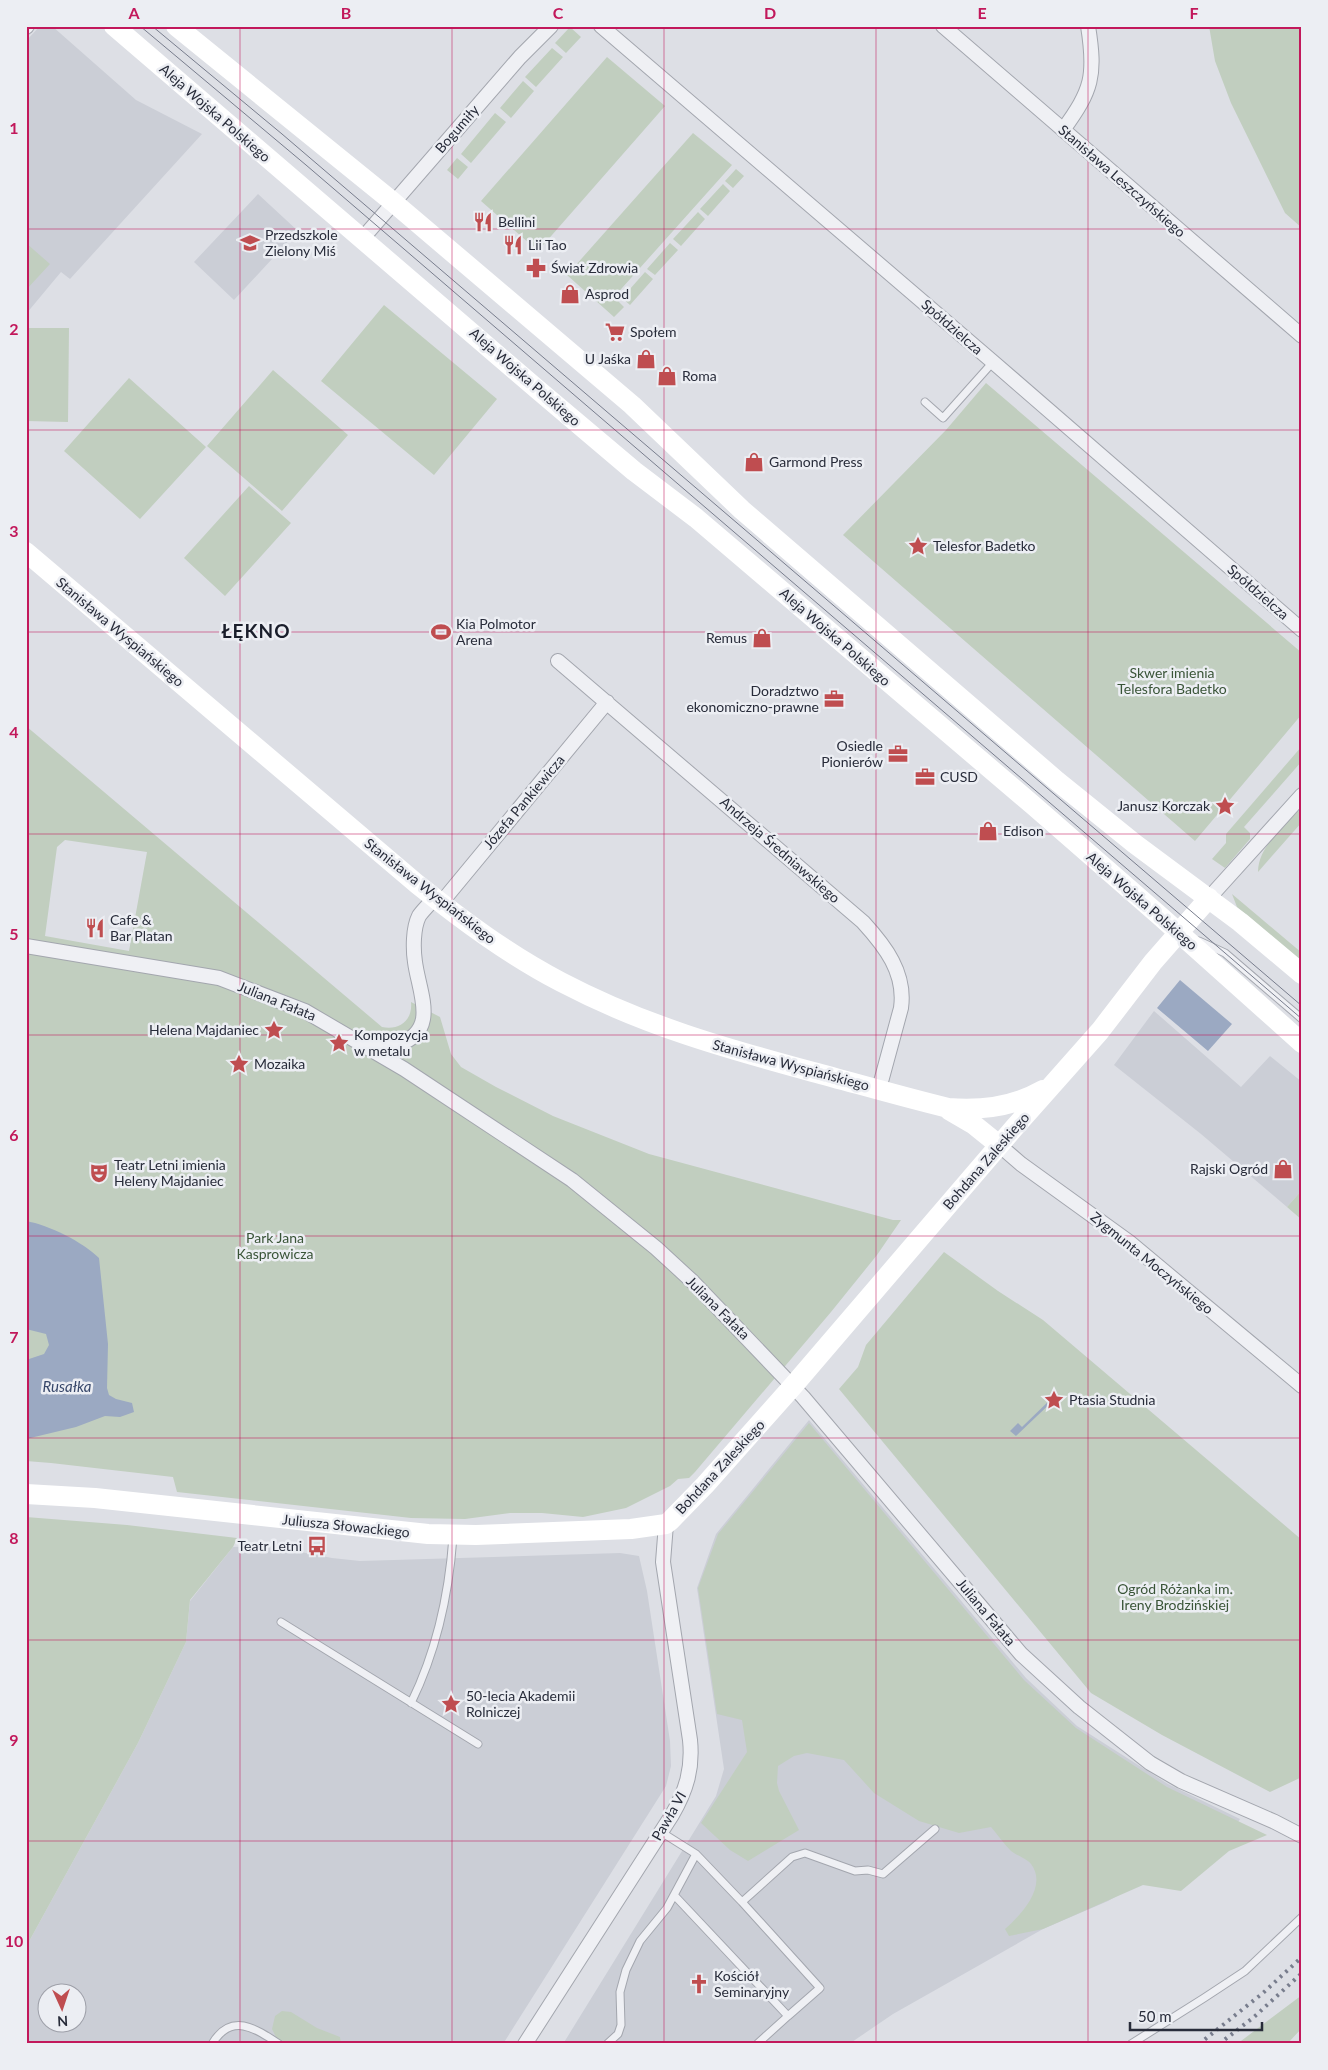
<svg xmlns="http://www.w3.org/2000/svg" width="1328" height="2070" font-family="Lato,sans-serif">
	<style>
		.built { fill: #cbced6; fill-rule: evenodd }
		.green { fill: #c1cebf; fill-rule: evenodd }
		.water { fill: #9ba9c2 }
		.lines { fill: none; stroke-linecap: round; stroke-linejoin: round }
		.lane-casing { stroke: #a3a6ae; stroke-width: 9 }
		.street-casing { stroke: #a3a6ae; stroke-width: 16 }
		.lane { stroke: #eff0f4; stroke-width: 7 }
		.street { stroke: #eff0f4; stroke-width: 14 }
		.secondary { stroke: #fff; stroke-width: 20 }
		.tram { stroke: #787d8d; stroke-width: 1 }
		.rail { stroke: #787d8d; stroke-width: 4; stroke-dasharray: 2.5 5; stroke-linecap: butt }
		.grid { fill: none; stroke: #c2185b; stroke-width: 1; stroke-opacity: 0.55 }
		.labels { text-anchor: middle; stroke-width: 5; stroke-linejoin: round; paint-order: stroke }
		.street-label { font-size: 14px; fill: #282c3a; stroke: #eceef3 }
		.poi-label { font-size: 14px; fill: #282c3a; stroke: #eceef3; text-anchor: start }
		.park-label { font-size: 14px; fill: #395437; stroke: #eceef3 }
		.water-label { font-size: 15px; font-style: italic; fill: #37476a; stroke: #eceef3 }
		.district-label { font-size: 19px; font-weight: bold; letter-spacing: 1px; fill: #1a1e2b; stroke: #eceef3 }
		.neatline { fill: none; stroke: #c2185b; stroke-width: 2 }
		.grid-label { font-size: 16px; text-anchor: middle; font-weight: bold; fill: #c2185b }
	</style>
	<rect width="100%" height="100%" fill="#dddfe5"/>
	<path class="built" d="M40,26H52L136,100L202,134L70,279L61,272L26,314V41Z
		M258,194L298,231L234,300L194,262Z
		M1154,1011L1241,1087L1270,1056L1302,1082V1190L1287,1207L1201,1134L1114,1065Z
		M809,1420L1026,1678L1077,1726L1168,1784L1240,1819L1233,1830L1108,1901L1043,1929L893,2014L849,2044H563L716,1796L724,1769L697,1588L716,1534Z
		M269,1546L332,1558L360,1561L620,1553L639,1556L647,1591L670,1741L671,1766L666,1786L503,2044H26V1947L138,1743L186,1642L190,1601L233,1547ZM48,1992H78V2022H48Z"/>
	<path class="green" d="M1209,26H1300L1302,32V228L1285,213L1231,103L1215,61Z
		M570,27L581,37L566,53L555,43Z
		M552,48L563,57L536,87L525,77Z
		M607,57L665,106L538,251L481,201Z
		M523,81L534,91L511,118L500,108Z
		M495,113L506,122L471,163L461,154Z
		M693,133L732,165L614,297L624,307L614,317L567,275Z
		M457,158L468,167L458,179L447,170Z
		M736,169L744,176L733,188L725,181Z
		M723,184L730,191L708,216L700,209Z
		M698,212L705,219L681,246L673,239Z
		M26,243L50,264L26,290Z
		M670,243L678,250L655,275L647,269Z
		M645,272L653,279L630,305L622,298Z
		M384,305L497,399L434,475L321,381Z
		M26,328H69L68,422L26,421Z
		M273,370L348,435L282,511L207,446Z
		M129,378L206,447L140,519L64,451Z
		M986,383L1302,653V714L1195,841L843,535L946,430Z
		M249,486L291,523L225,596L184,558Z
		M26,726L382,1027C399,1031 413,1020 411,1002L440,1017L451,1054L461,1067L496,1087L553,1116L649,1154L893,1220H901L877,1255L831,1312L695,1472L689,1478L678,1479L670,1486L626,1508L583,1517L542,1513H510L465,1519L411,1518L177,1492L173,1477L51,1463L26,1461ZM65,840L147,852L129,951L45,936L57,847Z
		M1302,746V761L1244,827L1250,833V839L1225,868L1212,859L1226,843V834Z
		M1302,809V822L1258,872C1258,848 1282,828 1297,812Z
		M1232,894L1302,953V962L1237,907Z
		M1302,1190V1220L1287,1207Z
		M944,1252L998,1291L1043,1320L1302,1540V1777L1270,1792L1162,1735L1091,1693L839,1389L858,1367L866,1345Z
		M809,1423L1024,1680L1076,1728L1167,1787L1267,1835L1229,1851L1181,1891L1143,1885L1043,1929L1009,1936L1005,1929C1021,1915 1048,1886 1031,1864C1026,1858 1017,1856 1011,1851C1004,1844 998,1835 991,1827L959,1833L919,1821L874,1793L844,1760L807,1753L794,1756L778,1766L777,1783L779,1791L799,1830L748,1861L730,1850L701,1823L747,1752L742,1720L717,1714L698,1588L718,1534Z
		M26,1517L127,1525L237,1538L233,1547L190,1600L186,1642L138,1743L26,1947Z
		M1302,1995V2028L1287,2044H1237Z
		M282,2011L291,2012L317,2028L340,2037L341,2044H286L276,2037L272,2029L275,2016Z"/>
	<path class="water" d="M1180,980L1232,1024L1208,1051L1157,1008Z
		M26,1221C49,1225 83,1242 99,1258L108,1344L107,1388L109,1395L116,1399L132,1403L134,1412L120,1417L105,1416L76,1427L26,1439V1360L44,1354L49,1345L46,1334L26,1329Z
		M1055,1395L1057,1397L1016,1436L1010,1431L1018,1423L1022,1427Z"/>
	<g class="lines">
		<defs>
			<path id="lane" d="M925,402L943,418L993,362
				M1199,941L1225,953L1302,1019
				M281,1622L478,1744
				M411,1703C436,1652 449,1593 453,1537
				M661,1832L696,1854L742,1902L820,1988L788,2016
				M674,1895L788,2016L757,2044
				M742,1902L792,1857L805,1853L855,1871L868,1870L883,1874L935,1829
				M212,2044C231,2012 255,2028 279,2044
				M607,2044L618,2034L621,2025L620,1992L626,1970L640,1941L667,1908L696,1854
				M1131,2044L1204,1998L1245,1971L1302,1917"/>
			<path id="street" d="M601,26L993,362L1302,630
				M943,26L1302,336
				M26,27L27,26
				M1063,130C1092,90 1096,76 1088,26
				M362,239L520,57L551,26
				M558,661L863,922C885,946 906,973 901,1008L879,1089
				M1209,898L1302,795
				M441,903L607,702
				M26,946L219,978L305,1011L404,1069L572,1180L656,1248L693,1282L803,1397L1021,1654L1079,1707L1150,1763L1181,1781L1275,1822L1302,1836
				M366,1047C375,1047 387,1048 397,1045C440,1031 419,993 415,962C413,949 413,928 419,916C423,910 430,904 434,898
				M999,1145L1021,1164L1129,1242L1302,1386
				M525,2044L672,1815C686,1791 693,1769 690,1740L663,1562L666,1524"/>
		</defs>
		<use href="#lane" class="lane-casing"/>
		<use href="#street" class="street-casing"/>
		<use href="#lane" class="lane"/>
		<use href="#street" class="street"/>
		<path class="secondary" d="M114,26L537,389L634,471L696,518L1034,806L1160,916L1302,1043
			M176,26L393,202L632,405L742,510L1057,781L1135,844L1240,922L1302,974
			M26,552L417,884C462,920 509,955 561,982C643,1025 724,1048 813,1072C858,1084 903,1097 948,1108C982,1111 1013,1107 1043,1090
			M949,1110L973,1124L999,1145
			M26,1494L95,1498L428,1534L476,1535L631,1529L666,1524L670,1521L705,1485L793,1386L1014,1128L1100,1031L1153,962L1209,898"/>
		<path class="tram" d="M140,26L306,165L1302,1019
			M152,26L282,134L1302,1006"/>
		<path class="rail" d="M1199,2044L1263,1993L1302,1957
			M1219,2044L1254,2017L1302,1973"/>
	</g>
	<path class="grid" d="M240,26V2044M452,26V2044M664,26V2044M876,26V2044M1088,26V2044M26,229H1302M26,430H1302M26,632H1302M26,834H1302M26,1035H1302M26,1236H1302M26,1438H1302M26,1640H1302M26,1841H1302"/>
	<defs>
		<symbol id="restaurant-bare" viewBox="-9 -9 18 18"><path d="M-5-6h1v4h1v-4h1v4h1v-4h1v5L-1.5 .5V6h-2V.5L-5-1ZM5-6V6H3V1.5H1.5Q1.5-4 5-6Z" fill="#bf4d50" stroke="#eceef3" stroke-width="2.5" paint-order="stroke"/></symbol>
		<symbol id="school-bare" viewBox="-9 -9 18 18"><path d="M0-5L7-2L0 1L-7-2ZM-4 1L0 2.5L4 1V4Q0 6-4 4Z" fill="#bf4d50" stroke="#eceef3" stroke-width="2.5" paint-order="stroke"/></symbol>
		<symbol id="pharmacy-bare" viewBox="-9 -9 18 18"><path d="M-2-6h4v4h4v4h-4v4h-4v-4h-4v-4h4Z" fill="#bf4d50" stroke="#eceef3" stroke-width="2.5" paint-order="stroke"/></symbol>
		<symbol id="shop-bare" viewBox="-9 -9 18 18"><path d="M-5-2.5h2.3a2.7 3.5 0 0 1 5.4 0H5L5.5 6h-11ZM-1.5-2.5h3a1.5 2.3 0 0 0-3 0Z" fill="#bf4d50" stroke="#eceef3" stroke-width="2.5" paint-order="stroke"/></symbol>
		<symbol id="supermarket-bare" viewBox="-9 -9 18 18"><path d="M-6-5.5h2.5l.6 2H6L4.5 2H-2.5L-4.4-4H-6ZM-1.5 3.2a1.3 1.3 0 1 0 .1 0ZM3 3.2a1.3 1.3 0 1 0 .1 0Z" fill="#bf4d50" stroke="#eceef3" stroke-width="2.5" paint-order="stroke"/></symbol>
		<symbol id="sight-bare" viewBox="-9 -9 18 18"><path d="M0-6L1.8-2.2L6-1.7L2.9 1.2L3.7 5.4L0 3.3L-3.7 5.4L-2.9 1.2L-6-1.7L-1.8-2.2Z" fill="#bf4d50" stroke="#eceef3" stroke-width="2.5" paint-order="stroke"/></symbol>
		<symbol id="stadium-bare" viewBox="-9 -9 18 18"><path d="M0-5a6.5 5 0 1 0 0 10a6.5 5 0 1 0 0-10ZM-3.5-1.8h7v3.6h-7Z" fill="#bf4d50" stroke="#eceef3" stroke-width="2.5" paint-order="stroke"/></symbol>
		<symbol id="office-bare" viewBox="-9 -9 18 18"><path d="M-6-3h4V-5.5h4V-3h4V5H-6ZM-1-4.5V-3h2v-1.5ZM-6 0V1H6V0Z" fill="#bf4d50" stroke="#eceef3" stroke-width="2.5" paint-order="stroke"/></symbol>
		<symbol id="theatre-bare" viewBox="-9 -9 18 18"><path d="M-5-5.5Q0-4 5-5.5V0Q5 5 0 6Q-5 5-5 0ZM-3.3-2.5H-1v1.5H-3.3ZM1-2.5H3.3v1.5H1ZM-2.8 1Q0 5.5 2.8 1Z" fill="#bf4d50" stroke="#eceef3" stroke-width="2.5" paint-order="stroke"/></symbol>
		<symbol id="bus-bare" viewBox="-9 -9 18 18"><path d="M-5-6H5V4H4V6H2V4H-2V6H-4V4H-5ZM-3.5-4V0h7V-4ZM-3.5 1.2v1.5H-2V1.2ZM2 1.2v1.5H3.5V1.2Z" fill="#bf4d50" stroke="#eceef3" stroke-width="2.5" paint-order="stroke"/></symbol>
		<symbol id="church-bare" viewBox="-9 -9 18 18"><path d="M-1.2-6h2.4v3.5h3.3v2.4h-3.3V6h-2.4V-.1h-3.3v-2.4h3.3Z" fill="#bf4d50" stroke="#eceef3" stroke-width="2.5" paint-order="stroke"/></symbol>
	</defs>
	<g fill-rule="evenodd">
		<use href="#restaurant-bare" x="469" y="208" width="28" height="28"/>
		<use href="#school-bare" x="236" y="229" width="28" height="28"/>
		<use href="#restaurant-bare" x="499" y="231" width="28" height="28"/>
		<use href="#pharmacy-bare" x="522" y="254" width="28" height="28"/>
		<use href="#shop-bare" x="556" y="280" width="28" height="28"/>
		<use href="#supermarket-bare" x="601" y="318" width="28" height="28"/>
		<use href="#shop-bare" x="632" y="345" width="28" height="28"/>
		<use href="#shop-bare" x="653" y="362" width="28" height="28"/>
		<use href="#shop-bare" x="740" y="448" width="28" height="28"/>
		<use href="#sight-bare" x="904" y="532" width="28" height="28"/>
		<use href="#stadium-bare" x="427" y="618" width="28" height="28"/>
		<use href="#shop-bare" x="748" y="624" width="28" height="28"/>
		<use href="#office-bare" x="820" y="685" width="28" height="28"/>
		<use href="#office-bare" x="884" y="740" width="28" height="28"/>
		<use href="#office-bare" x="911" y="763" width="28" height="28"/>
		<use href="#sight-bare" x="1211" y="792" width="28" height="28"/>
		<use href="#shop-bare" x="974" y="817" width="28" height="28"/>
		<use href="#restaurant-bare" x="81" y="914" width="28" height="28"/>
		<use href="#sight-bare" x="260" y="1016" width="28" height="28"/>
		<use href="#sight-bare" x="325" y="1029" width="28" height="28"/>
		<use href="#sight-bare" x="225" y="1050" width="28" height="28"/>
		<use href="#shop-bare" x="1269" y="1155" width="28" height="28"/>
		<use href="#theatre-bare" x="85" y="1159" width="28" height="28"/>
		<use href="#sight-bare" x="1040" y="1386" width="28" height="28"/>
		<use href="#bus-bare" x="303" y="1532" width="28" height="28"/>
		<use href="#sight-bare" x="437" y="1690" width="28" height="28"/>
		<use href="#church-bare" x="685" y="1970" width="28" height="28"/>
	</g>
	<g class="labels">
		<g class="street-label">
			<text transform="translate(215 113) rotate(41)" y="5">Aleja Wojska Polskiego</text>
			<text transform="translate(457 129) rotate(-49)" y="5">Bogumiły</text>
			<text transform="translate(1122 181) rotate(41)" y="5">Stanisława Leszczyńskiego</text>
			<text transform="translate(952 327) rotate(41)" y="5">Spółdzielcza</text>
			<text transform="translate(525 377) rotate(41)" y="5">Aleja Wojska Polskiego</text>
			<text transform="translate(1258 592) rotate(41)" y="5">Spółdzielcza</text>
			<text transform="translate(120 632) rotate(40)" y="5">Stanisława Wyspiańskiego</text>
			<text transform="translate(835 637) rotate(41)" y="5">Aleja Wojska Polskiego</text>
			<text transform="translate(524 802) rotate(-50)" y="5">Józefa Pankiewicza</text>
			<text transform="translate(780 850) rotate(41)" y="5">Andrzeja Średniawskiego</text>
			<text transform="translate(430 891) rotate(38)" y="5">Stanisława Wyspiańskiego</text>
			<text transform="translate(1142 901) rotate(41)" y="5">Aleja Wojska Polskiego</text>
			<text transform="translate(277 1001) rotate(22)" y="5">Juliana Fałata</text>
			<text transform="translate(791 1065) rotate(15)" y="5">Stanisława Wyspiańskiego</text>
			<text transform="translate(986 1161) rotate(-49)" y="5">Bohdana Zaleskiego</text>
			<text transform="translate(1152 1263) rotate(39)" y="5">Zygmunta Moczyńskiego</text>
			<text transform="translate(718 1308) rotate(45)" y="5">Juliana Fałata</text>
			<text transform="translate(720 1467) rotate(-47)" y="5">Bohdana Zaleskiego</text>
			<text transform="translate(346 1526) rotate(6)" y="5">Juliusza Słowackiego</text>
			<text transform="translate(986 1612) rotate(50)" y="5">Juliana Fałata</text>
			<text transform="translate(669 1816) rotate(-60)" y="5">Pawła VI</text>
		</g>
		<g class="poi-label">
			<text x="498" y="227">Bellini</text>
			<text x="265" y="240">Przedszkole<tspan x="265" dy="16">Zielony Miś</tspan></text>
			<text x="528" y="250">Lii Tao</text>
			<text x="551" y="273">Świat Zdrowia</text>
			<text x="585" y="299">Asprod</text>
			<text x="630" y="337">Społem</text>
			<text x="631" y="364" text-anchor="end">U Jaśka</text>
			<text x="682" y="381">Roma</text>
			<text x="769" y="467">Garmond Press</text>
			<text x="933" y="551">Telesfor Badetko</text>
			<text x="456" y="629">Kia Polmotor<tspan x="456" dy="16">Arena</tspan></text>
			<text x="747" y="643" text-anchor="end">Remus</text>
			<text x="819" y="696" text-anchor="end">Doradztwo<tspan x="819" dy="16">ekonomiczno-prawne</tspan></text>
			<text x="883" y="751" text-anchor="end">Osiedle<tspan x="883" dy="16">Pionierów</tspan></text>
			<text x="940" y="782">CUSD</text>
			<text x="1210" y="811" text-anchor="end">Janusz Korczak</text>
			<text x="1003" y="836">Edison</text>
			<text x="110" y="925">Cafe &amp;<tspan x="110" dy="16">Bar Platan</tspan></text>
			<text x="259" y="1035" text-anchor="end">Helena Majdaniec</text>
			<text x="354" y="1040">Kompozycja<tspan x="354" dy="16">w metalu</tspan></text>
			<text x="254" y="1069">Mozaika</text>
			<text x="114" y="1170">Teatr Letni imienia<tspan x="114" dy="16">Heleny Majdaniec</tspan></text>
			<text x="1268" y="1174" text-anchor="end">Rajski Ogród</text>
			<text x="1069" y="1405">Ptasia Studnia</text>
			<text x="302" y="1551" text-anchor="end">Teatr Letni</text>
			<text x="466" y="1701">50-lecia Akademii<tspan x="466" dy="16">Rolniczej</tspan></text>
			<text x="714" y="1981">Kościół<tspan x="714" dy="16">Seminaryjny</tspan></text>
		</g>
		<g class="park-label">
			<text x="1172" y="678">Skwer imienia<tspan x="1172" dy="16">Telesfora Badetko</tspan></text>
			<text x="275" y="1243">Park Jana<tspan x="275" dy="16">Kasprowicza</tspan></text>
			<text x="1175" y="1594">Ogród Różanka im.<tspan x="1175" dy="16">Ireny Brodzińskiej</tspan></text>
		</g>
		<g class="water-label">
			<text x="67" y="1392">Rusałka</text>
		</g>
		<g class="district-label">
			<text x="256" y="638">ŁĘKNO</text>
		</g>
	</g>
	<rect width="1328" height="2070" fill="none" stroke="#eceef3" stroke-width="55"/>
	<g transform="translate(62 2008) rotate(177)"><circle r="24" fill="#eceef3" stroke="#9ea0a9"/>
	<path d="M0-4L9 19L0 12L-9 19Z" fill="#bf4d50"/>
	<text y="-8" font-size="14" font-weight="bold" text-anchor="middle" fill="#282c3a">N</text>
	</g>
	<path d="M1130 2022v8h132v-8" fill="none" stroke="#282c3a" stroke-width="2.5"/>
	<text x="1138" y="2022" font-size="15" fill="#282c3a" stroke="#eceef3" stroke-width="4" paint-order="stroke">50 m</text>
	<rect x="28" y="28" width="1272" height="2014" class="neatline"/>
	<g class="grid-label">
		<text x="134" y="19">A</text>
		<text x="346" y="19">B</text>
		<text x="558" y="19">C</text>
		<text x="770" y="19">D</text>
		<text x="982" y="19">E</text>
		<text x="1194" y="19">F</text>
		<text x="14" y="134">1</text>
		<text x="14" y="335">2</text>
		<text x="14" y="537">3</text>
		<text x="14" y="738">4</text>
		<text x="14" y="940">5</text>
		<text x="14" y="1141">6</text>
		<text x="14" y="1343">7</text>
		<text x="14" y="1544">8</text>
		<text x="14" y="1746">9</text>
		<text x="14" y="1947">10</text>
	</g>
</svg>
